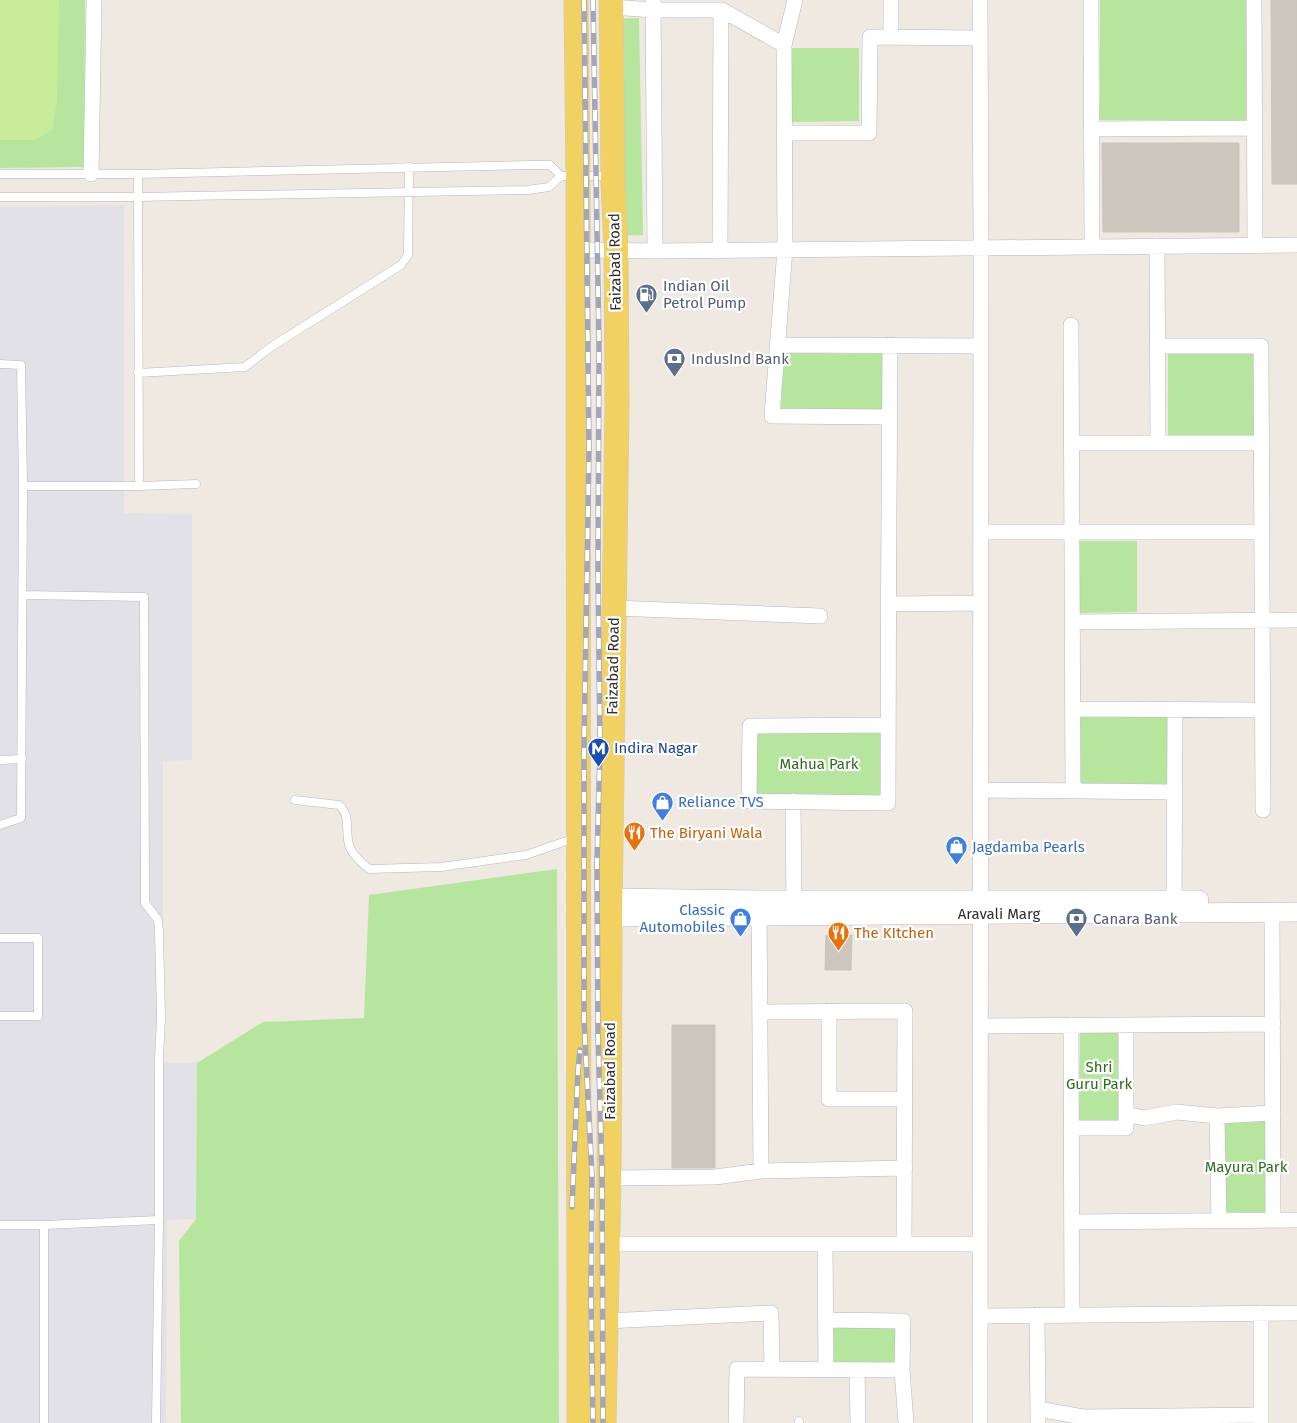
<svg xmlns="http://www.w3.org/2000/svg" width="1297" height="1423" font-family="'Fira Sans',sans-serif">
	<style>
		.industrial { fill: #e3e1e8 }
		.green { fill: #b6e59e }
		.pitch { fill: #c9ec9a }
		.building { fill: #cbc7bf; stroke: #cbc5ba }
		.lines { fill: none; stroke-linecap: round; stroke-linejoin: round }
		.service-casing { stroke: #b4b7c1; stroke-width: 9 }
		.minor-casing { stroke: #b4b7c1; stroke-width: 16 }
		.tertiary-casing { stroke: #b4b7c1; stroke-width: 20 }
		.primary-casing { stroke: #c9c9c9; stroke-width: 25 }
		.service { stroke: #fff; stroke-width: 8 }
		.minor { stroke: #fff; stroke-width: 15 }
		.tertiary { stroke: #fff; stroke-width: 19 }
		.primary { stroke: #f2d163; stroke-width: 24 }
		.rail-casing { stroke: #a3a6b8; stroke-width: 5.5 }
		.rail { stroke: #fff; stroke-width: 4; stroke-dasharray: 11; stroke-linecap: butt }
		.labels { text-anchor: middle; stroke-width: 4.5; stroke-linejoin: round; paint-order: stroke }
		.street-label { font-size: 15px; fill: #2e2e2e; stroke: #fff }
		.service-label { font-size: 15px; fill: #4e5e75; stroke: #fff; text-anchor: start }
		.transit-label { font-size: 15px; fill: #164399; stroke: #fff; text-anchor: start }
		.park-label { font-size: 15px; fill: #2c6e1b; stroke: #fff }
		.shop-label { font-size: 15px; fill: #366cbe; stroke: #fff; text-anchor: start }
		.food-label { font-size: 15px; fill: #c56008; stroke: #fff; text-anchor: start }
	</style>
	<rect width="100%" height="100%" fill="#efe9e1"/>
	<path class="industrial" d="M124,205V513L192,514V760L163,761V1063H197L196,1219L167,1220L166,1423H0V207Z"/>
	<path class="green" d="M0,0H85L84,167L0,168Z
		M1100,0H1246V120H1100Z
		M639,18L643,235L614,236L610,19Z
		M791,48H859V121L792,122Z
		M783,353L884,354L882,409H781Z
		M1255,353V436H1168V354Z
		M1079,541H1137V612L1080,613Z
		M1080,716L1169,717V784L1079,783Z
		M755,732H882V795H755Z
		M557,869L559,1423H181L179,1241L196,1219L197,1063L263,1022L364,1018L369,895Z
		M1080,1030H1120L1119,1121H1079Z
		M1266,1122L1267,1212H1226L1224,1123Z
		M831,1325H898V1366H831Z"/>
	<path class="pitch" d="M0,0H59L57,100L52,130L35,140H0Z"/>
	<path class="building" d="M1271,0H1297V184H1272Z
		M1102,143H1239V232H1103Z
		M826,935H852L851,970H825Z
		M672,1025H715V1168H672Z"/>
	<g class="lines">
		<defs>
			<path id="service" d="M0,174H138L528,165H550L561,176
				M138,174L139,486L196,484
				M0,197H137L528,190L549,187L561,176H611
				M0,364L21,365L23,486L21,818L0,825
				M138,373L245,367L271,347L401,265L408,255L409,167
				M23,486H139
				M0,760L22,759
				M295,800L339,805C352,816 344,833 350,848C354,856 362,863 369,869L441,867L526,855L575,838
				M0,938H38V1016H0
				M0,1225H44L159,1220V1059L161,1017L159,931L158,920L145,903L144,597L23,595
				M44,1225V1423
				M799,1421V1423
				M156,1423L159,1220"/>
			<path id="minor" d="M653,0L655,251
				M795,0L784,45L785,249L772,416L889,417
				M891,0V37
				M980,0L981,248L980,1423
				M1091,0L1092,247
				M1254,0L1255,245
				M612,7L653,10H722L784,45
				M1091,129L1254,128
				M785,133H869L870,37L980,38
				M91,174L94,0
				M1157,246L1158,443
				M578,250L655,251L1297,245
				M720,250L721,10
				M1071,325L1073,791
				M778,345L981,346
				M1158,346H1261L1263,810
				M1072,443H1261
				M981,532H1262
				M889,604L981,603
				M614,608L820,616
				M1073,622L1297,620
				M1073,709L1262,710
				M888,725L750,726L749,801L888,803C888,650 889,498 890,345
				M981,790L1175,792
				M793,801L794,910
				M759,905L761,1171
				M1174,911L1175,710
				M1272,912L1273,1220
				M829,1011V1099H905
				M760,1012L905,1011L904,1244
				M1071,1025L1072,1315
				M980,1026L1273,1024
				M1126,1114L1144,1118L1177,1112L1217,1116
				M1071,1128H1126V1025
				M609,1178L715,1177L761,1171L905,1168
				M1219,1221L1217,1116L1273,1113
				M1072,1222L1297,1220
				M607,1244H980
				M825,1244L826,1369
				M1261,1313V1423
				M1037,1315L1038,1423
				M980,1316L1297,1313
				M825,1320L903,1321L902,1370L906,1423
				M607,1321L771,1313L772,1369
				M857,1370L858,1423
				M1038,1409L1083,1417
				M736,1423L737,1369L902,1370
				M1083,1423V1417L1261,1415"/>
			<path id="tertiary" d="M611,898L759,900H1199
				M610,917L1297,912"/>
			<path id="primary" d="M576,0L578,176L579,1423
				M604,1423L609,1178L610,917L617,404L616,249L613,183L611,0"/>
		</defs>
		<use href="#service" class="service-casing"/>
		<use href="#minor" class="minor-casing"/>
		<use href="#tertiary" class="tertiary-casing"/>
		<use href="#primary" class="primary-casing"/>
		<use href="#service" class="service"/>
		<use href="#minor" class="minor"/>
		<use href="#tertiary" class="tertiary"/>
		<use href="#primary" class="primary"/>
		<defs>
			<path id="rail" d="M584,0L589,448L584,748V1020L592,1176L591,1300L593,1423
				M593,0L599,345L598,571L600,747L597,863L598,1036L602,1170L603,1423
				M572,1207L578,1070L580,1050"/>
		</defs>
		<use href="#rail" class="rail-casing"/>
		<use href="#rail" class="rail"/>
	</g>
	<defs>
		<symbol id="fuel-pin" viewBox="-11 -11 22 30"><path d="M0 17L-7.5 6A9.5 9.5 0 1 1 7.5 6Z" fill="#5c6f8a" stroke="#fff"/><path d="M-5.5-6h7V0h2V4h1.3V-2.5L3-4.5l.8-.8L6-3V5H2.5V1h-1V6h-7ZM-4.2-4.7v3.2H.2V-4.7Z" fill="#fff"/></symbol>
		<symbol id="bank-pin" viewBox="-11 -11 22 30"><path d="M0 17L-7.5 6A9.5 9.5 0 1 1 7.5 6Z" fill="#5c6f8a" stroke="#fff"/><path d="M-6-4H6V4H-6ZM0-2.3a2.3 2.3 0 1 0 0 4.6a2.3 2.3 0 1 0 0-4.6Z" fill="#fff"/></symbol>
		<symbol id="metro-pin" viewBox="-11 -11 22 30"><path d="M0 17L-7.5 6A9.5 9.5 0 1 1 7.5 6Z" fill="#1a4fb4" stroke="#fff"/><path d="M-5.5 5V-5H-3L0 0L3-5H5.5V5H3V-.5L0 4L-3-.5V5Z" fill="#fff"/></symbol>
		<symbol id="shop-pin" viewBox="-11 -11 22 30"><path d="M0 17L-7.5 6A9.5 9.5 0 1 1 7.5 6Z" fill="#3f7fe0" stroke="#fff"/><path d="M-5-2.5h2.3a2.7 3.5 0 0 1 5.4 0H5L5.5 6h-11ZM-1.5-2.5h3a1.5 2.3 0 0 0-3 0Z" fill="#fff"/></symbol>
		<symbol id="restaurant-pin" viewBox="-11 -11 22 30"><path d="M0 17L-7.5 6A9.5 9.5 0 1 1 7.5 6Z" fill="#e8710a" stroke="#fff"/><path d="M-5-6h1v4h1v-4h1v4h1v-4h1v5L-1.5 .5V6h-2V.5L-5-1ZM5-6V6H3V1.5H1.5Q1.5-4 5-6Z" fill="#fff"/></symbol>
	</defs>
	<g fill-rule="evenodd">
		<use href="#fuel-pin" x="634" y="282" width="25" height="34"/>
		<use href="#bank-pin" x="662" y="346" width="25" height="34"/>
		<use href="#metro-pin" x="586" y="736" width="25" height="34"/>
		<use href="#shop-pin" x="650" y="790" width="25" height="34"/>
		<use href="#restaurant-pin" x="622" y="820" width="25" height="34"/>
		<use href="#shop-pin" x="944" y="834" width="25" height="34"/>
		<use href="#shop-pin" x="728" y="906" width="25" height="34"/>
		<use href="#bank-pin" x="1064" y="906" width="25" height="34"/>
		<use href="#restaurant-pin" x="826" y="920" width="25" height="34"/>
	</g>
	<g class="labels">
		<g class="street-label">
			<text transform="translate(615 262) rotate(-91)" y="5">Faizabad Road</text>
			<text transform="translate(613 666) rotate(-89)" y="5">Faizabad Road</text>
			<text x="999" y="919">Aravali Marg</text>
			<text transform="translate(610 1071) rotate(-90)" y="5">Faizabad Road</text>
		</g>
		<g class="service-label">
			<text x="663" y="291">Indian Oil<tspan x="663" dy="17">Petrol Pump</tspan></text>
			<text x="691" y="364">IndusInd Bank</text>
			<text x="1093" y="924">Canara Bank</text>
		</g>
		<g class="transit-label">
			<text x="614" y="753">Indira Nagar</text>
		</g>
		<g class="park-label">
			<text x="819" y="769">Mahua Park</text>
			<text x="1099" y="1072">Shri<tspan x="1099" dy="17">Guru Park</tspan></text>
			<text x="1246" y="1172">Mayura Park</text>
		</g>
		<g class="shop-label">
			<text x="678" y="807">Reliance TVS</text>
			<text x="972" y="852">Jagdamba Pearls</text>
			<text x="725" y="915" text-anchor="end">Classic<tspan x="725" dy="17">Automobiles</tspan></text>
		</g>
		<g class="food-label">
			<text x="650" y="838">The Biryani Wala</text>
			<text x="854" y="938">The KItchen</text>
		</g>
	</g>
</svg>
